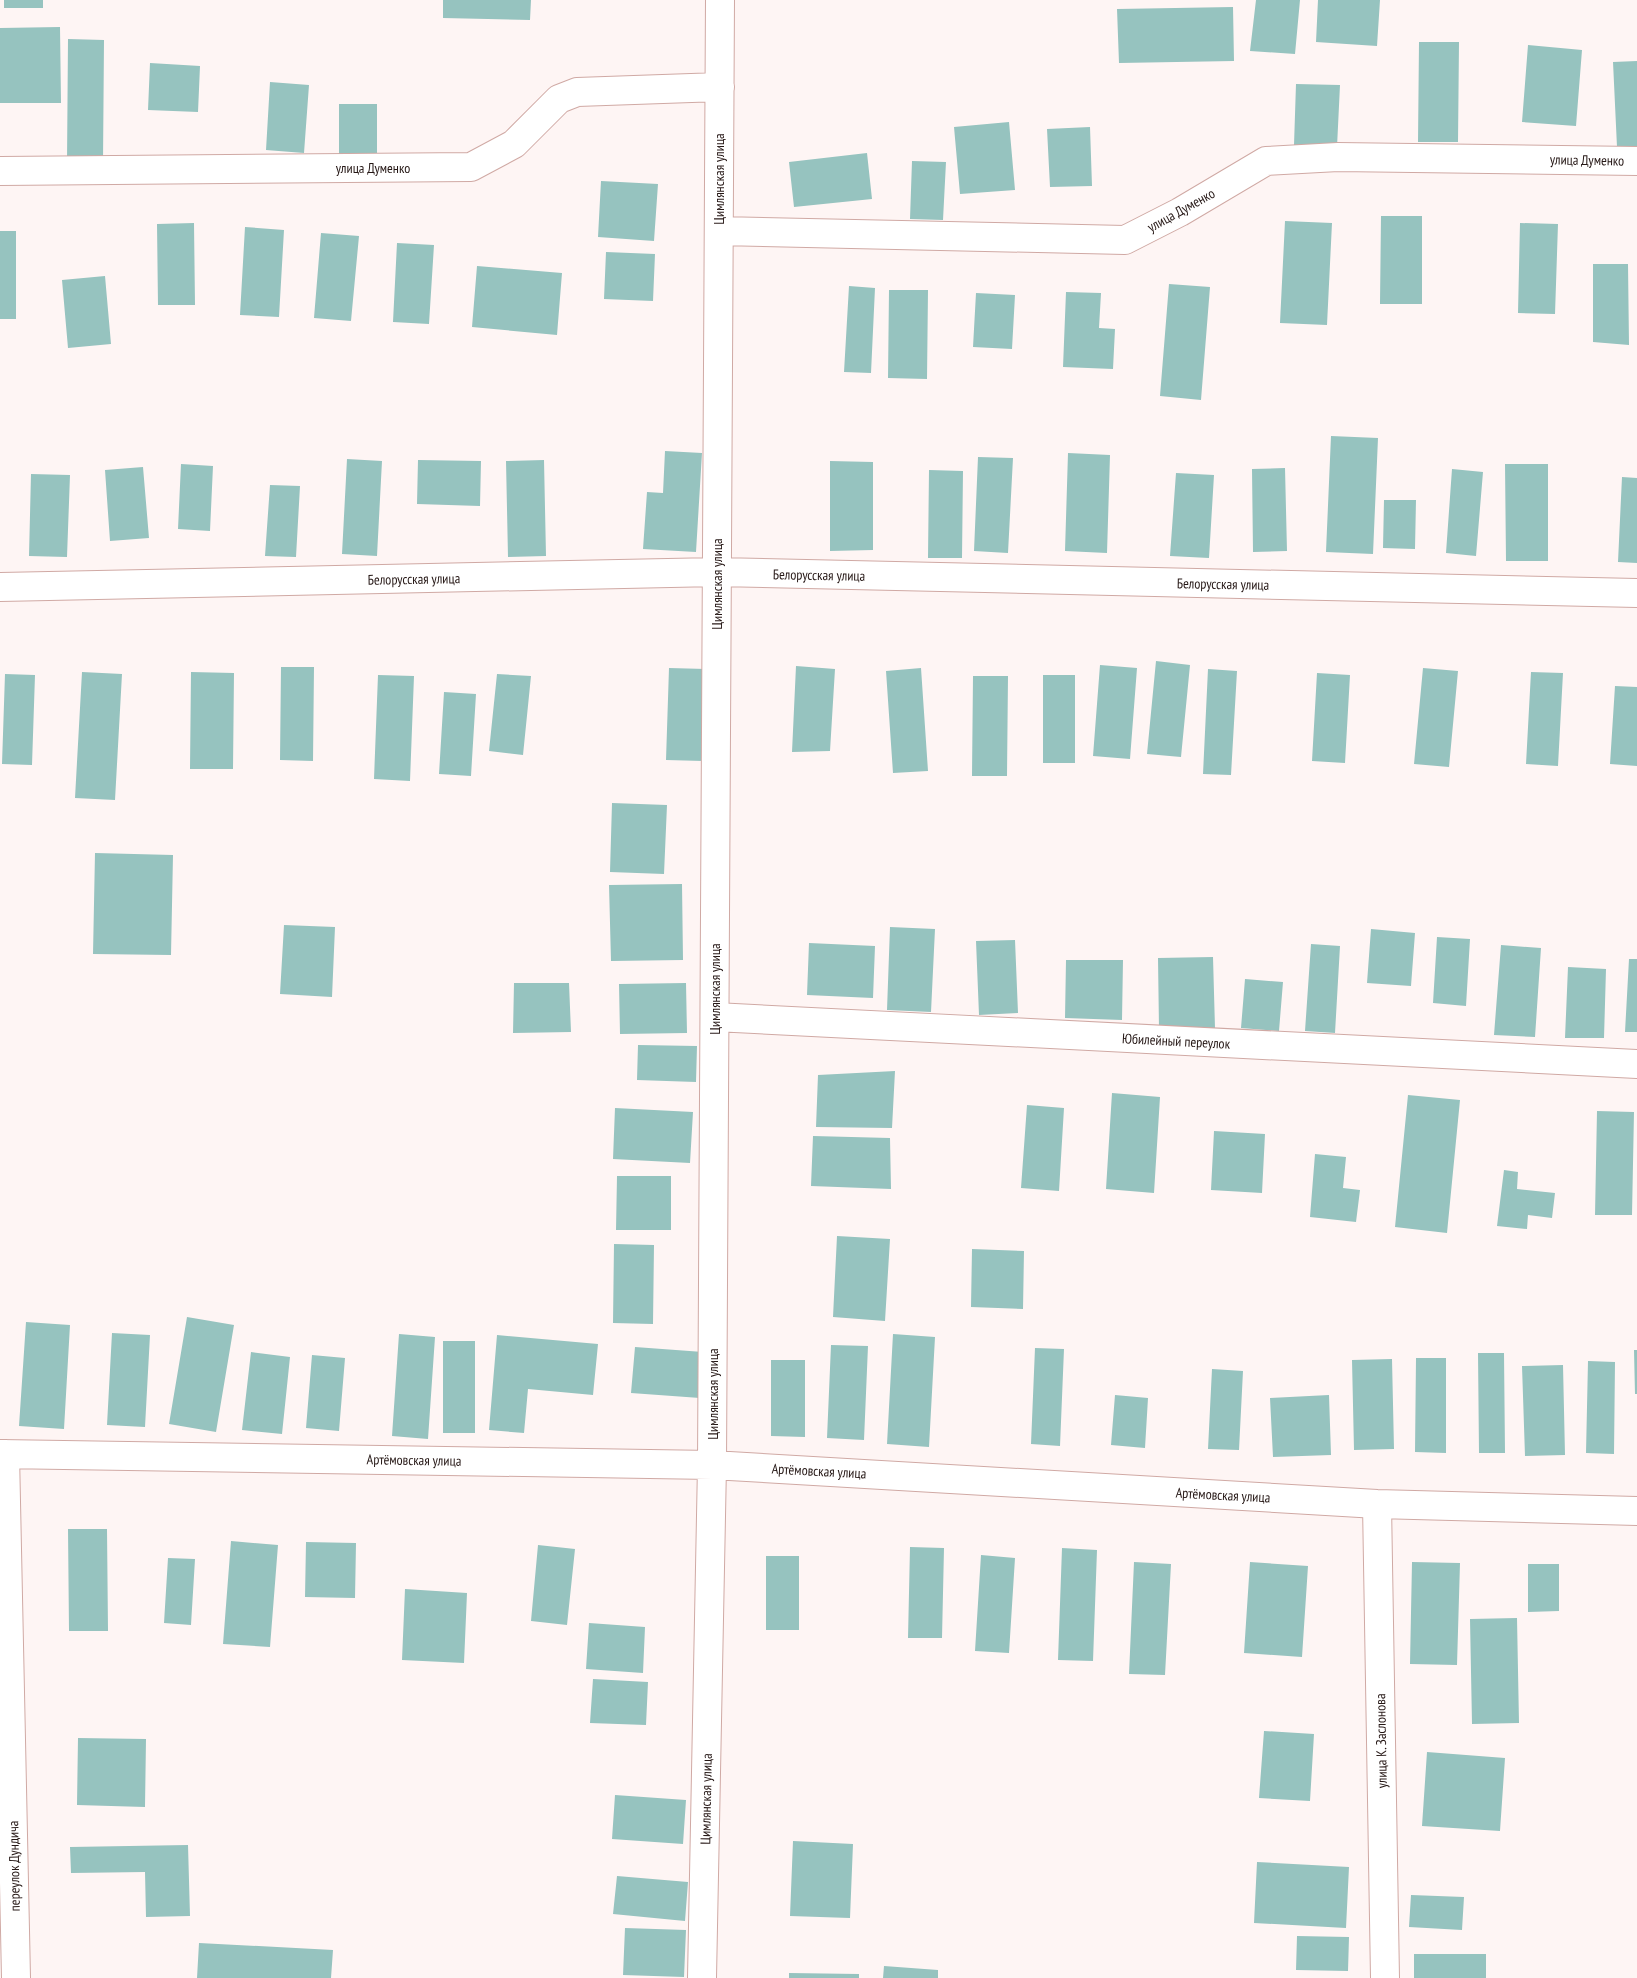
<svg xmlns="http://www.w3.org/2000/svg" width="1637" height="1978" font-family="'PT Sans Narrow',sans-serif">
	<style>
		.building { fill: #96c3bf }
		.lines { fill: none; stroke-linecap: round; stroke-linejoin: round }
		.minor-casing { stroke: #d0a9a4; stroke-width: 30 }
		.minor { stroke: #fff; stroke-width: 28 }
		.labels { text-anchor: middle; stroke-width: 4.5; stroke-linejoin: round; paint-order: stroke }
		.street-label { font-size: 14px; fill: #251715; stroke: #fff }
	</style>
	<rect width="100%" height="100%" fill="#fef5f4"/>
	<path class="building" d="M4,0H43V8H4Z
		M443,0H531L530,20L443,18Z
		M1256,0H1300L1295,54L1250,51Z
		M1318,0H1380L1377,46L1316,42Z
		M1233,7L1234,61L1119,63L1117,9Z
		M60,27L61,103H0V28Z
		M68,39L104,40L103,162H67Z
		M1419,42H1459L1458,142H1418Z
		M1528,45L1582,50L1576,126L1522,122Z
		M1637,61V146L1617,147L1613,62Z
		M150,63L200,66L198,112L148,110Z
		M270,82L309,85L304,153L266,150Z
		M1296,84L1340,85L1337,147L1294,145Z
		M339,104H377V159H339Z
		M1009,122L1015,190L960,194L954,127Z
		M1090,127L1092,186L1050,187L1047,129Z
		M867,153L872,199L794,207L789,162Z
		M912,161L946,162L943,220L910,219Z
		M601,181L658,184L654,241L598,237Z
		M1381,216H1422V304H1380Z
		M1285,221L1332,223L1327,325L1280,323Z
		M194,223L195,305H158L157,224Z
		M1520,223L1558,224L1555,314L1518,313Z
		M245,227L284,230L279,317L240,315Z
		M0,231H16V319H0Z
		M321,233L359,236L351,321L314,318Z
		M397,243L434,245L429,324L393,322Z
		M606,252L655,254L653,301L604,299Z
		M1593,264H1628L1629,345L1593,342Z
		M477,266L562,273L557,335L472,327Z
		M105,276L111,344L68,348L62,280Z
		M1169,284L1210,287L1201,400L1160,396Z
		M849,286L875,288L871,373L844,372Z
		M889,290H928L927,379L888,378Z
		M1066,292L1101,293L1099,328L1115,329L1113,369L1063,367Z
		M976,293L1015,295L1012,349L973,347Z
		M1331,436L1378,438L1373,554L1326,552Z
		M665,451L702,453L696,552L643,549L647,492L663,493Z
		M1068,453L1110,455L1107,553L1065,551Z
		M978,457L1013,458L1008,553L974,551Z
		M347,459L382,461L377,556L342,554Z
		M418,460L481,461L480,506L417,504Z
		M544,460L546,556L508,557L506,461Z
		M830,461L873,462V550L830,551Z
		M181,464L213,466L210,531L178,529Z
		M1505,464H1548V561H1506Z
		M143,467L149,538L110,541L105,470Z
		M1285,468L1287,551L1253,552L1252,469Z
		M1452,469L1483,472L1476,556L1446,553Z
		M929,470L963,471L962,558H928Z
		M1176,473L1214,475L1209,558L1170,556Z
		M31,474L70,475L67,557L29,556Z
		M1622,477L1637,478V563L1618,562Z
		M270,485L300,486L296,557L265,556Z
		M1384,500H1416L1415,549L1383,548Z
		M1156,661L1190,665L1181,757L1147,754Z
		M1100,665L1137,668L1130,759L1093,756Z
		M796,666L835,669L830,751L792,752Z
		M281,667H314L313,761L280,760Z
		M669,668L706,669L703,761L666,760Z
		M921,668L928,771L893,773L886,671Z
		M1423,668L1458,671L1449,767L1414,764Z
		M1208,669L1237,671L1231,775L1203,774Z
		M82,672L122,674L115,800L75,798Z
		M191,672L234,673L233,769H190Z
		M1531,672L1563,673L1558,766L1526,764Z
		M1317,673L1350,675L1345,763L1312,761Z
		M5,674L35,675L32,765L2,764Z
		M497,674L531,676L523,755L489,751Z
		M378,675L414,676L410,781L374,779Z
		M1043,675H1075V763H1043Z
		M973,676H1008L1007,776H972Z
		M1615,686L1637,687V766L1610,764Z
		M444,692L476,694L471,776L439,774Z
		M612,803L667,805L664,874L610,872Z
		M95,853L173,855L171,955L93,954Z
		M682,884L683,960L611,961L609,885Z
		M284,925L335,927L332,997L280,994Z
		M890,927L935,929L931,1012L887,1010Z
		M1371,929L1415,933L1411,986L1367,983Z
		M1437,937L1470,939L1466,1006L1433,1003Z
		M1015,940L1018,1013L979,1015L976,941Z
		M809,943L875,946L873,998L807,995Z
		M1311,944L1340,946L1335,1033L1305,1031Z
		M1501,945L1541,948L1535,1037L1494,1035Z
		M1213,957L1215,1028L1159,1029L1158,958Z
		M1629,959H1637V1032H1625Z
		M1066,960H1123L1122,1020L1065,1018Z
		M1568,967L1606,969L1604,1038H1565Z
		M1245,979L1283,982L1279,1031L1241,1028Z
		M514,983H569L571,1032L513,1033Z
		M686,983L687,1033L620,1034L619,984Z
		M638,1045L697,1046L696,1082L637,1080Z
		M895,1071L892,1128L816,1127L818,1075Z
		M1112,1093L1160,1097L1154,1193L1106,1189Z
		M1408,1095L1460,1100L1447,1233L1395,1227Z
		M1027,1105L1064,1108L1059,1191L1021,1188Z
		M615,1108L693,1112L690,1163L613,1159Z
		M1597,1111L1634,1112L1632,1215H1595Z
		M1214,1131L1265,1134L1262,1193L1211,1190Z
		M813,1136L890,1138L891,1189L811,1186Z
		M1315,1154L1346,1157L1343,1188L1360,1190L1356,1222L1310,1217Z
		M1504,1170L1518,1172L1517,1189L1555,1193L1552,1218L1528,1215L1527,1229L1497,1226Z
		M617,1176H671V1230H616Z
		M837,1236L890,1239L885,1321L833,1317Z
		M614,1244L654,1245L653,1324L613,1323Z
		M972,1249L1024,1251L1023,1309L971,1307Z
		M187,1317L234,1325L216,1432L169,1424Z
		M26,1322L70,1325L64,1429L19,1426Z
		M112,1333L150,1335L145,1427L107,1425Z
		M399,1334L435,1337L428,1439L392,1436Z
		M893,1334L935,1337L929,1447L887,1444Z
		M497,1335L598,1344L593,1395L528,1389L524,1433L489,1430Z
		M443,1341H475V1433H443Z
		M831,1345L868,1346L864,1440L827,1438Z
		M635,1347L703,1352L700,1398L631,1393Z
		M1035,1348L1064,1349L1060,1446L1031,1444Z
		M1634,1350H1637V1394H1635Z
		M251,1352L290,1357L282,1434L242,1430Z
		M1478,1353H1504L1505,1453H1479Z
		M312,1355L345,1358L339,1431L306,1428Z
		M1416,1358H1446V1453L1415,1452Z
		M1392,1359L1394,1449L1354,1450L1352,1360Z
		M771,1360H805V1437L771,1436Z
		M1588,1361L1615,1362L1614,1454L1586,1453Z
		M1563,1365L1565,1455L1525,1456L1522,1366Z
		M1212,1369L1243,1371L1239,1450L1208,1449Z
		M1115,1395L1148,1398L1145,1448L1111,1445Z
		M1329,1395L1331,1455L1273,1457L1270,1398Z
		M68,1529H107L108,1631H69Z
		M231,1541L278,1545L270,1647L223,1644Z
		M306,1542L356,1543L355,1598L305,1597Z
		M538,1545L575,1549L567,1625L531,1621Z
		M910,1547L944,1548L942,1638H908Z
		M1062,1548L1097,1550L1093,1661L1058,1660Z
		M981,1555L1015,1558L1009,1653L975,1651Z
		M766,1556H799V1630H766Z
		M168,1558L195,1559L191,1625L164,1623Z
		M1134,1562L1171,1564L1165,1675L1129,1674Z
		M1250,1562L1308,1566L1302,1657L1244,1653Z
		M1412,1562L1460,1563L1457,1665L1410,1664Z
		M1528,1564H1559V1611L1528,1612Z
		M405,1589L467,1593L464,1663L402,1660Z
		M1517,1618L1519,1723L1472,1724L1470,1619Z
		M589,1623L645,1627L643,1673L586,1669Z
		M593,1679L648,1682L646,1725L590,1723Z
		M1264,1731L1314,1734L1310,1801L1259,1798Z
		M78,1738L146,1739L145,1807L77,1805Z
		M1427,1752L1505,1758L1500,1831L1422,1826Z
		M615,1795L686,1800L683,1844L612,1839Z
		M793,1841L853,1844L850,1918L790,1916Z
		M188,1845L190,1916L146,1917L145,1872L71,1873L70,1847Z
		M1257,1862L1349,1867L1346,1928L1254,1923Z
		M617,1876L688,1882L685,1921L613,1914Z
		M1411,1895L1464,1897L1462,1930L1409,1927Z
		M625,1928L686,1930L684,1977L623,1975Z
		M1297,1936L1349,1937L1348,1971L1296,1970Z
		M199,1943L333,1950L331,1978H197Z
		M1414,1954H1486V1978H1414Z
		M884,1966L938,1970V1978H883Z
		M789,1973L859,1974V1978H789Z"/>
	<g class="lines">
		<defs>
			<path id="minor" d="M0,171L471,167L514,144L559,99L577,92L720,87
				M719,231L1125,240L1180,212L1266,161L1338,157L1637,161
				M0,587L717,572L1637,593
				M715,1017L1637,1064
				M0,1454L712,1465L1377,1504L1637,1511
				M5,1454L16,1978
				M1377,1504L1385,1978
				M702,1978L712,1465L720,0"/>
		</defs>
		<use href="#minor" class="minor-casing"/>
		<use href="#minor" class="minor"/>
	</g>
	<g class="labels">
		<g class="street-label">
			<text transform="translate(1587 160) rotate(1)" y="5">улица Думенко</text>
			<text x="373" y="173">улица Думенко</text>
			<text transform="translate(719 179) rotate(-90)" y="5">Цимлянская улица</text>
			<text transform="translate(1181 210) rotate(-29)" y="5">улица Думенко</text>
			<text transform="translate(819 575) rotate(1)" y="5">Белорусская улица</text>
			<text transform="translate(414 579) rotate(-1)" y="5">Белорусская улица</text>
			<text transform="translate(717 584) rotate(-90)" y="5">Цимлянская улица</text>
			<text transform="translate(1223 584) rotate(1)" y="5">Белорусская улица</text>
			<text transform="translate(715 989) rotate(-90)" y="5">Цимлянская улица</text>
			<text transform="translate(1176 1041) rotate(3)" y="5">Юбилейный переулок</text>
			<text transform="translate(713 1394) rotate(-90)" y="5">Цимлянская улица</text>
			<text transform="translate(414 1460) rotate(1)" y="5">Артёмовская улица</text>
			<text transform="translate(819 1471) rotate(3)" y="5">Артёмовская улица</text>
			<text transform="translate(1223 1495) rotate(3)" y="5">Артёмовская улица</text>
			<text transform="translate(1381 1741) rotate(-91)" y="5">улица К. Заслонова</text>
			<text transform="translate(706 1799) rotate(-89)" y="5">Цимлянская улица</text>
			<text transform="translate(14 1866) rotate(-91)" y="5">переулок Дундича</text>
		</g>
	</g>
</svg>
